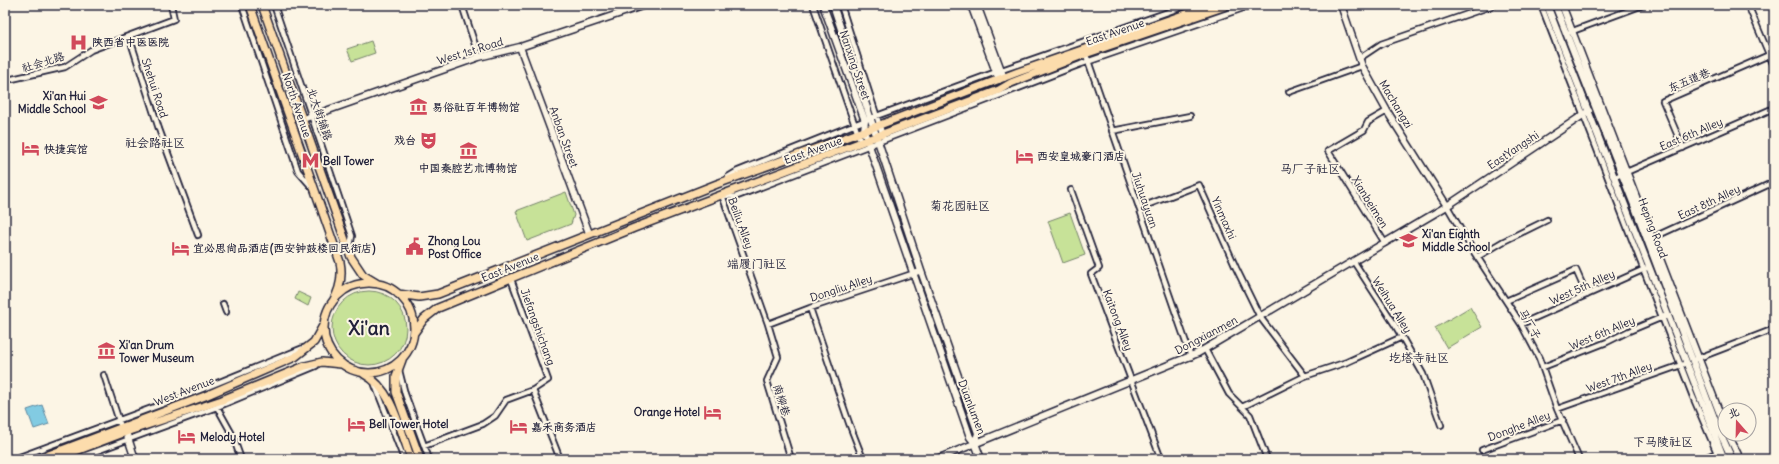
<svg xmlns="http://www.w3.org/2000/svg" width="1779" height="464" font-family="Delius,'LXGW WenKai TC',sans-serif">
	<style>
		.green { fill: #c7e298; stroke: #74826a }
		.water { fill: #82cbe2; stroke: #5c879f }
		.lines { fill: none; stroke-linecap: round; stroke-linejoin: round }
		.street-casing { stroke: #22223b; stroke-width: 8 }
		.secondary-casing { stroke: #22223b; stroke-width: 9 }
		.primary-casing { stroke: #22223b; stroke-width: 10 }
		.street { stroke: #fcf5e5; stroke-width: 4.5 }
		.secondary { stroke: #fcf5e5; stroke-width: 6 }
		.primary { stroke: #fcdcac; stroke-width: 7 }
		.labels { text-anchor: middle; stroke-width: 4; stroke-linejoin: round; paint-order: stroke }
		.street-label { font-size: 11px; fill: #22223b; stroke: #fcf5e5 }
		.poi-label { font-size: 11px; font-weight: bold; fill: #22223b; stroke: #fcf5e5; text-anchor: start }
		.neighbourhood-label { font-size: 12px; fill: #22223b; stroke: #fcf5e5 }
		.town-label { font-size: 19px; font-weight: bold; fill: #22223b; stroke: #fcf5e5 }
	</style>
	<rect width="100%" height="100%" fill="#fcf5e5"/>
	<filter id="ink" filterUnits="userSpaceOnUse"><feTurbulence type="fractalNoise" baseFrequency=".025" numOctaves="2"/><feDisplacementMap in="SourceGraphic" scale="8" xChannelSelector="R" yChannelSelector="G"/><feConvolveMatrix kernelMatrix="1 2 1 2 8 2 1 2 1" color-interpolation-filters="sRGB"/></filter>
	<g filter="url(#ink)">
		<path class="green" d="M371,41L375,53L352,61L347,49Z
			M566,192L574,215L571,224L527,241L516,211Z
			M1070,213L1085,255L1063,263L1048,221Z
			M332 328a37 37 0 1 1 74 0a37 37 0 1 1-74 0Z
			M298,292L311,298L308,306L295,299Z
			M1470,307L1482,327L1447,348L1435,328Z"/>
		<path class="water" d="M42,405L49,424L34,429L27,410Z"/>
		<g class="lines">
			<defs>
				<path id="street" d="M242,5L298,171L312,187
					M274,5L352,236L349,251
					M462,5L479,57
					M813,5L861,143
					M841,5L883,136
					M1541,5L1693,397L1717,453L1723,459
					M1748,5L1774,66
					M1570,32L1643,5
					M129,36L159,129L198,235
					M1085,52L1191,357
					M1360,58L1381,44L1494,5
					M12,79L65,67L91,50L174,19L171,5
					M1289,92L1362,66
					M1112,131L1190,116
					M1683,148L1663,101L1769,55
					M728,177L738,171L871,118L996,72L1188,5
					M1615,177L1774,108
					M1071,190L1099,268L1091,274L1161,459
					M722,195L768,324L778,357L767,381L791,459
					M724,195L735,197L1081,64L1252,5
					M1447,206L1472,249L1521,324L1539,358L1557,409L1579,459
					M1139,208L1199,185L1236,268L1260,317L1305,376
					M1652,238L1774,182
					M1385,243L1328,151L1364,130L1368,122L1387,111
					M1477,257L1504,241L1547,220
					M1354,262L1395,325L1423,374L1441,425
					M1506,301L1576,270L1587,295
					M223,304L226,312
					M810,308L849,423L863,459
					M768,324L810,308L921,271
					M1521,324L1647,268
					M1205,349L1229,394L1250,415L1267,459
					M1696,359L1774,329
					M1543,367L1607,342L1629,331L1665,316
					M399,370L405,394L429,459
					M104,375L121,427
					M375,385L404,459
					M533,390L560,459
					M218,405L217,407L232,434L241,459
					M1242,407L1305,376L1347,362L1402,337
					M1557,409L1684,364
					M424,446L483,424L495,416L506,400L533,390L548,380L511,279
					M1482,450L1563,420
					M14,459L195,392L303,348
					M75,459L217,407L316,366
					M1702,459L1719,452"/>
				<path id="secondary" d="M823,5L865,121L864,131L970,437L975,443L981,459
					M833,5L921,271L978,433L975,443
					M971,5L999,80
					M977,5L1004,78
					M1341,5L1362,66L1387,111L1447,206
					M1547,5L1724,459
					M1555,5L1636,210L1718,428L1732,459
					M1562,5L1725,427
					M520,47L589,233
					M303,119L479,57L520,47L645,5
					M126,432L135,459
					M1728,434L1740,459
					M937,459L1198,353L1447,206L1589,111"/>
				<path id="primary" d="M250,5L340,262C343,277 340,290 332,303
					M262,5L351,257L363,275L378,284
					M324 328a45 45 0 1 1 90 0a45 45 0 1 1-90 0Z
					M398,294L419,297L438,294L717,184L864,131L1018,72L1212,5
					M414,333L424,319L438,308L634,228L999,90L1011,83L1085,54L1229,5
					M402,360L396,376V392L420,459
					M364,374C393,389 400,430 411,459
					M38,459L205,396L295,357L314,342L324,324
					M55,459L126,432L222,400L305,366L322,362L341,364"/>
			</defs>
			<use href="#street" class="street-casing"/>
			<use href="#secondary" class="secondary-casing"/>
			<use href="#primary" class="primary-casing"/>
			<use href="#street" class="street"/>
			<use href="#secondary" class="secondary"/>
			<use href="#primary" class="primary"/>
		</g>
	</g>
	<defs>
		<symbol id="hospital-bare" viewBox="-9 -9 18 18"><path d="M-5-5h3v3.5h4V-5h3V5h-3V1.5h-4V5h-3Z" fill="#d1495b" stroke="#fcf5e5" stroke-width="2.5" paint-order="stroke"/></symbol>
		<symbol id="school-bare" viewBox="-9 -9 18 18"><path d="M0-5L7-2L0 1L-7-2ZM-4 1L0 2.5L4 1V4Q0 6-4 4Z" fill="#d1495b" stroke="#fcf5e5" stroke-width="2.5" paint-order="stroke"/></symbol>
		<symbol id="museum-bare" viewBox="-9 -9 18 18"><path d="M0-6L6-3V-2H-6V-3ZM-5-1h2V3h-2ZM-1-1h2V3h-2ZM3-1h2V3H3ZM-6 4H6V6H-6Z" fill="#d1495b" stroke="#fcf5e5" stroke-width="2.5" paint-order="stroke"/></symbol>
		<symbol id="theatre-bare" viewBox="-9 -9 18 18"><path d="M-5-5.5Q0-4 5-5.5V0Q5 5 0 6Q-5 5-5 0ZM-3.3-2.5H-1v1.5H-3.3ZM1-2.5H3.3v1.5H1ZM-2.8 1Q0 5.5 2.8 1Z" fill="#d1495b" stroke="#fcf5e5" stroke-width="2.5" paint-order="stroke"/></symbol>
		<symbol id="hotel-bare" viewBox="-9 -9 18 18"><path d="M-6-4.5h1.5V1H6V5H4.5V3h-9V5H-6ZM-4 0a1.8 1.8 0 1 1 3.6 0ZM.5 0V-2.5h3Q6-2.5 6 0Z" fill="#d1495b" stroke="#fcf5e5" stroke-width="2.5" paint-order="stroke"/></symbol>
		<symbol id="metro-bare" viewBox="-9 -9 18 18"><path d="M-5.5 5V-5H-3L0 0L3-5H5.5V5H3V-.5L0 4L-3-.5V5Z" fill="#d1495b" stroke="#fcf5e5" stroke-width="2.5" paint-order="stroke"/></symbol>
		<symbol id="civic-bare" viewBox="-9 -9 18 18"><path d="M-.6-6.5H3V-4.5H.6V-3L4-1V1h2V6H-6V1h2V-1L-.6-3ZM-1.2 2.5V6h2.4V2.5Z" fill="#d1495b" stroke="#fcf5e5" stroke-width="2.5" paint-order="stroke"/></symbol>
	</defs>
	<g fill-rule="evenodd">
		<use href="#hospital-bare" x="66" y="30" width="25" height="25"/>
		<use href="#school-bare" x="86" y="90" width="25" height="25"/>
		<use href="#museum-bare" x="406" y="94" width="25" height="25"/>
		<use href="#theatre-bare" x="416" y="128" width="25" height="25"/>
		<use href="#hotel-bare" x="18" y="136" width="25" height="25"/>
		<use href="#museum-bare" x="456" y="138" width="25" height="25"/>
		<use href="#hotel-bare" x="1012" y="144" width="25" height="25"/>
		<use href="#metro-bare" x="298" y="148" width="25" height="25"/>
		<use href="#school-bare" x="1396" y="228" width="25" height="25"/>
		<use href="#civic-bare" x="402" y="234" width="25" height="25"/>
		<use href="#hotel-bare" x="168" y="236" width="25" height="25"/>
		<use href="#museum-bare" x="94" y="338" width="25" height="25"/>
		<use href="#hotel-bare" x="700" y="400" width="25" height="25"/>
		<use href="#hotel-bare" x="344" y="412" width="25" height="25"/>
		<use href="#hotel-bare" x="506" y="414" width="25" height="25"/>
		<use href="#hotel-bare" x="174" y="424" width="25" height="25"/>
	</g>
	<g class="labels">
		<g class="street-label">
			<text transform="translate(1115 32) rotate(-19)" y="4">East Avenue</text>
			<text transform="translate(470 51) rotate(-17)" y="4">West 1st Road</text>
			<text transform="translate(43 62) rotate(-17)" y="4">社会北路</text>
			<text transform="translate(855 65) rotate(71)" y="4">Nanxing Street</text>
			<text transform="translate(1689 80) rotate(-23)" y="4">东五道巷</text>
			<text transform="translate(155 88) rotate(72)" y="4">Shehui Road</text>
			<text transform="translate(1396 104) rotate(59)" y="4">Machangzi</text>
			<text transform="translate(297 105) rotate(71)" y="4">North Avenue</text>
			<text transform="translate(320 114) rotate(71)" y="4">北大街辅路</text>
			<text transform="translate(1691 134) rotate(-23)" y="4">East 6th Alley</text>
			<text transform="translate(564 137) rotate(70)" y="4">Anban Street</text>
			<text transform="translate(813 150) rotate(-20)" y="4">East Avenue</text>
			<text transform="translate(1513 150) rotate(-34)" y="4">EastYangshi</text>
			<text transform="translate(1145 200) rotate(71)" y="4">Jiuhuayuan</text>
			<text transform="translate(1370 202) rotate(58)" y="4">Xianbeimen</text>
			<text transform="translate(1709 202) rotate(-25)" y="4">East 8th Alley</text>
			<text transform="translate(1224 218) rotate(66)" y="4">Yinmaxhi</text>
			<text transform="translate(741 223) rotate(70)" y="4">Beiliu Alley</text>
			<text transform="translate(1653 228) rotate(69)" y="4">Heping Road</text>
			<text transform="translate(510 267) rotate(-22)" y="4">East Avenue</text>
			<text transform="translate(1582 287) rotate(-24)" y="4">West 5th Alley</text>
			<text transform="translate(841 288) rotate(-18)" y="4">Dongliu Alley</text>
			<text transform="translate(1392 305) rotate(58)" y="4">Weihua Alley</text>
			<text transform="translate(1118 320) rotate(69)" y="4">Kaitong Alley</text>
			<text transform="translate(1530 324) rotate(60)" y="4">马厂子</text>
			<text transform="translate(538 327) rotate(70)" y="4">Jiefangshichang</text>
			<text transform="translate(1602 333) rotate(-23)" y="4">West 6th Alley</text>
			<text transform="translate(1206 335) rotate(-28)" y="4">Dongxianmen</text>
			<text transform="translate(1619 377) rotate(-20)" y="4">West 7th Alley</text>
			<text transform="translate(184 391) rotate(-21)" y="4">West Avenue</text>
			<text transform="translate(782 400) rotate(73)" y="4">南柳巷</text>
			<text transform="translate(972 407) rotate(69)" y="4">Duanlumen</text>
			<text transform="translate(1519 426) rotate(-21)" y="4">Donghe Alley</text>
		</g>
		<g class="poi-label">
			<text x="92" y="46">陕西省中医医院</text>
			<text x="86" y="100" text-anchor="end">Xi'an Hui<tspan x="86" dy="13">Middle School</tspan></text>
			<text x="432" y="111">易俗社百年博物馆</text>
			<text x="416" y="144" text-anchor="end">戏台</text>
			<text x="44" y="153">快捷宾馆</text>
			<text x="1037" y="160">西安皇城豪门酒店</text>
			<text x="323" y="165">Bell Tower</text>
			<text x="468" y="172" text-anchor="middle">中国秦腔艺术博物馆</text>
			<text x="1422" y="238">Xi'an Eighth<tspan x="1422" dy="13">Middle School</tspan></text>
			<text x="428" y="245">Zhong Lou<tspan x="428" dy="13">Post Office</tspan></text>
			<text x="193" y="252">宜必思尚品酒店(西安钟鼓楼回民街店)</text>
			<text x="119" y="349">Xi'an Drum<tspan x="119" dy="13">Tower Museum</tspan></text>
			<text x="700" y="416" text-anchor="end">Orange Hotel</text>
			<text x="369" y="428">Bell Tower Hotel</text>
			<text x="531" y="431">嘉禾商务酒店</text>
			<text x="200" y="441">Melody Hotel</text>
		</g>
		<g class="neighbourhood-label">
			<text x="155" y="147">社会路社区</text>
			<text x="1310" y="173">马厂子社区</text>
			<text x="960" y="210">菊花园社区</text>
			<text x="757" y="268">端履门社区</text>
			<text x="1419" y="362">圪塔寺社区</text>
			<text x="1663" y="446">下马陵社区</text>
		</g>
		<g class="town-label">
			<text x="369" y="335">Xi'an</text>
		</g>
	</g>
	<rect width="1779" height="464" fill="none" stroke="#fcf5e5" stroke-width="20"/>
	<rect x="10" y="10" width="1759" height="444" fill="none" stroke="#22223b" stroke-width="1.5" filter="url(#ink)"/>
	<g transform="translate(1737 422) rotate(340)"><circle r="19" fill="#fcf5e5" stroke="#a5a1a1"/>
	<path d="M0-3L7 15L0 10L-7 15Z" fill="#d1495b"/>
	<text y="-6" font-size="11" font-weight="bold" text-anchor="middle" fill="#22223b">北</text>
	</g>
</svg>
